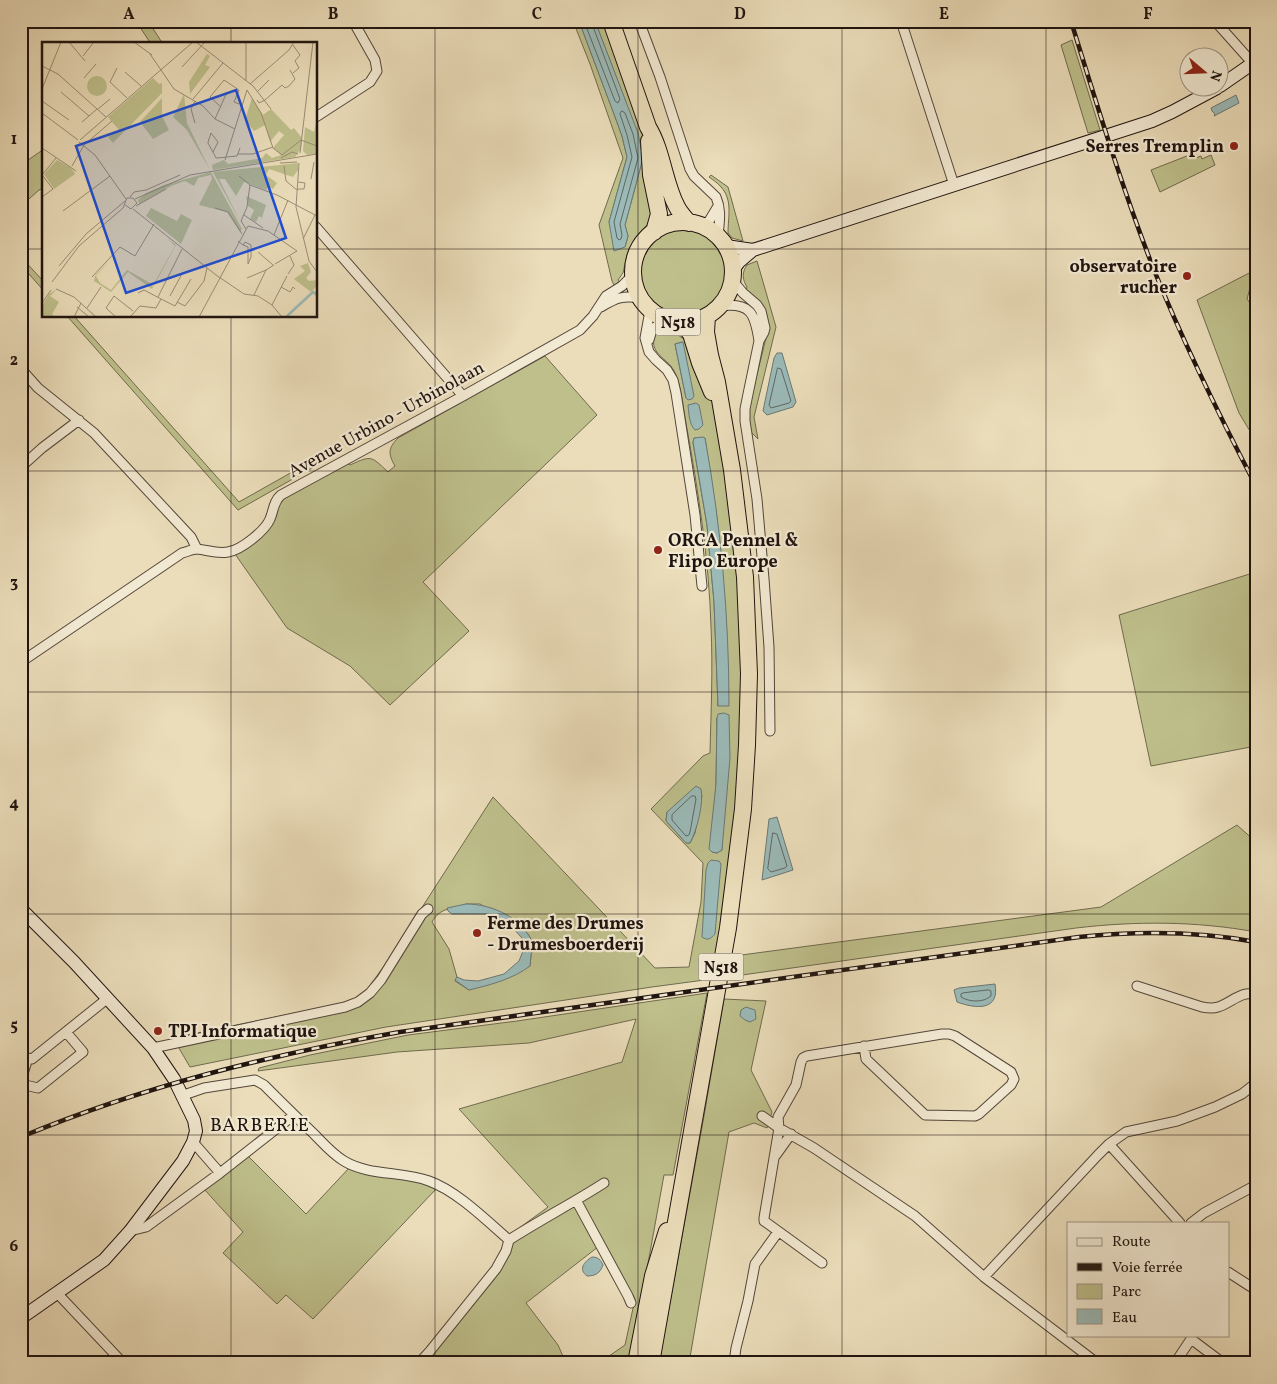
<svg xmlns="http://www.w3.org/2000/svg" width="1277" height="1384" font-family="Vollkorn,serif">
	<style>
		.green { fill: #bebf8b; stroke: #6f6a4e; fill-rule: evenodd }
		.water { fill: #9bbab8; stroke: #6a7875 }
		.lines { fill: none; stroke-linecap: round; stroke-linejoin: round }
		.shore { stroke: #5e6764; stroke-width: 1 }
		.street-casing { stroke: #53463a; stroke-width: 11 }
		.secondary-casing { stroke: #201410; stroke-width: 14 }
		.highway-casing { stroke: #201410; stroke-width: 18 }
		.street { stroke: #f2e9d2; stroke-width: 9 }
		.secondary { stroke: #f2e9d2; stroke-width: 12 }
		.highway { stroke: #ebddba; stroke-width: 16 }
		.rail-casing { stroke: #201410; stroke-width: 4.5 }
		.rail { stroke: #f2e9d2; stroke-width: 2.5; stroke-dasharray: 8; stroke-linecap: butt }
		.grid { fill: none; stroke: #201410; stroke-width: 1; stroke-opacity: 0.55 }
		.poi-dot { fill: #8f2418; stroke: #f2e9d2; stroke-width: 2 }
		.labels { text-anchor: middle; stroke-width: 4.5; stroke-linejoin: round; paint-order: stroke }
		.shield { fill: #f2e9d2; stroke: #5f544a; stroke-width: 1 }
		.shield-label { font-size: 16px; font-weight: bold; fill: #201410 }
		.poi-label { font-size: 18px; font-weight: bold; fill: #201410; stroke: #f2e9d2; text-anchor: start }
		.street-label { font-size: 18px; fill: #201410; stroke: #f2e9d2 }
		.neighbourhood-label { font-size: 19px; letter-spacing: 1px; fill: #201410; stroke: #f2e9d2 }
		.inset-river { fill: none; stroke: #9bbab8; stroke-width: 2.5 }
		.inset-road { fill: none; stroke: #9a8d76; stroke-width: 1 }
		.view { fill: #1d4ed8; fill-opacity: 0.15; stroke: #1d4ed8; stroke-width: 2.5 }
		.inset-edge { fill: none; stroke: #201410; stroke-width: 2.5 }
		.neatline { fill: none; stroke: #201410; stroke-width: 2 }
		.grid-label { font-size: 16px; text-anchor: middle; font-weight: bold; fill: #201410 }
	</style>
	<rect width="100%" height="100%" fill="#ebddba"/>
	<filter id="stains"><feTurbulence type="fractalNoise" baseFrequency=".004" numOctaves="4"/><feColorMatrix values="0 0 0 0 .2 0 0 0 0 .09 0 0 0 0 .02 0 0 0 .5 -.17"/></filter>
	<radialGradient id="worn" r=".72"><stop offset=".6" stop-color="#630" stop-opacity="0"/><stop offset="1" stop-color="#630" stop-opacity=".3"/></radialGradient>
	<path class="green" d="M136,21H148L163,44H151Z
		M573,21H579L614,114L622,136L627,157L609,222L625,247L628,236L625,225L643,158L637,133L595,21H606L643,127L656,213L647,225L635,238L627,255L623,273L618,280L620,284L615,287L612,281L599,225L623,158L590,64Z
		M1072,40L1100,130L1088,133L1061,45Z
		M44,149V171L41,173L44,176V188L39,190L21,206V165Z
		M1192,154L1196,158L1201,156L1202,159L1211,155L1215,165L1160,192L1151,170Z
		M711,175L728,187L743,241L732,238L728,233C728,217 733,200 721,187C718,183 713,180 709,177Z
		M641 272a43 43 0 1 1 86 0a43 43 0 1 1-86 0Z
		M21,257L44,282V291L21,265Z
		M757,261L776,327L754,417L758,439L751,432L748,411L766,338L767,322L746,290L747,287C742,279 742,272 747,265Z
		M1255,270L1247,299L1256,311V441L1239,413L1197,300Z
		M67,316H74L239,502L317,458L321,463L238,510Z
		M667,330H672L682,338L686,337L698,368L715,406L735,536L743,685L736,826L712,979L652,987L386,1027L190,1067L173,1038L349,1002L364,993L385,965L493,797L655,968L689,967L701,902L703,863L651,809L703,756L710,753C711,711 713,669 711,627C709,559 698,490 686,423C683,407 682,390 676,375C669,356 646,356 656,331L659,333ZM682,342L688,400L686,398L675,344ZM694,438H705L717,518L726,628L718,706L714,602L707,525L693,443ZM717,718L722,850L717,853L712,852L716,784ZM702,795L695,833L690,843H686L666,821L667,812ZM466,904H480L528,934L534,945L531,955L530,966L469,990L455,981L457,977L449,949L432,922C440,907 453,909 466,904Z
		M545,356L597,415L423,582L469,631L390,705L350,666L287,628L235,554L243,550L281,499L346,462L350,465C372,455 371,456 388,472L395,466C388,454 388,448 398,438Z
		M1256,572V746L1151,766L1119,615Z
		M1237,825L1256,842V932C1196,921 1136,921 1076,928L728,977L734,956L1101,907Z
		M707,993L673,1175H664L630,1363H599L625,1345L635,1299L603,1243L526,1303L558,1345L566,1363H430L422,1354L485,1280L511,1234L548,1207L459,1109L622,1062L636,1019L529,1043L397,1052L258,1071L259,1068L310,1055L408,1035L517,1021Z
		M724,999L766,1001L751,1070L772,1112L767,1128L754,1123L729,1132L689,1363H659L704,1116Z
		M247,1155L306,1214L350,1167L431,1183L437,1188L313,1319L286,1295L277,1304L223,1253L243,1232L204,1189Z"/>
	<path class="water" d="M579,21H595L638,133L643,158L625,225L628,236L625,247L614,251L609,222L627,157L622,136L614,114Z
		M1236,95L1239,103L1214,116L1215,114L1212,111L1211,108Z
		M683,342L694,396L692,399L688,400L686,398L675,344Z
		M777,353H782L796,402L793,407L767,415L763,411L774,358Z
		M696,403L699,405L703,425L699,429L695,430C689,424 689,414 688,405Z
		M703,437L705,438C721,526 729,616 729,706H718L714,602L707,525L693,442L694,438Z
		M724,713L729,715L730,758L722,850L717,853L712,852L709,849L716,784L717,718L718,714Z
		M696,786L701,789C704,803 697,830 690,843H686L666,821L667,812Z
		M777,817L793,870L762,880L769,819Z
		M711,860L719,861L721,864L715,934C710,939 708,941 702,937L706,870L708,863Z
		M466,904C494,904 523,919 534,945L531,955L530,966C513,979 490,985 469,990L455,980L457,977L464,980L478,981L504,974L519,961L525,946L522,938L510,925L497,917L488,914H452L448,911L447,908Z
		M995,984C1000,1011 976,1009 957,1002L954,990L959,988Z
		M746,1007L755,1010L756,1019L750,1022L745,1020L740,1016L741,1010Z
		M592,1257C598,1257 601,1260 603,1265C600,1273 596,1276 587,1276C578,1269 584,1262 592,1257Z"/>
	<g class="lines">
		<path class="shore" d="M584,21L615,101L618,103L620,99L591,21
			M622,111L625,113L633,134L638,158L620,224L622,235L621,239L619,240L617,238L614,222L632,157L627,135L620,114Z
			M778,368L781,369L791,401L789,403L771,408L769,405L777,370Z
			M692,796H695L696,799L690,832L689,835L686,836L672,820V815Z
			M773,833L777,834L787,866L785,868L771,872L768,869Z
			M989,990L991,991V996C983,1003 969,1002 961,997V994L963,993Z"/>
		<defs>
			<path id="street" d="M639,21L660,77L690,169L694,176L716,197C722,211 719,222 718,237
				M901,21L954,185
				M1215,21L1256,67
				M316,117L370,82L377,71L375,60L353,21
				M702,226L709,221L718,206
				M316,227L463,396
				M733,281L743,293L757,305L761,311L765,328L764,332L759,341L748,394L745,409V421L757,499L764,579L769,647L770,731
				M720,306C751,302 755,314 759,341
				M601,307C616,298 623,295 641,298
				M648,308L649,316L645,338L649,352L656,360L667,370L673,380L676,393L695,515L702,586
				M649,340L652,330L665,319
				M21,369L38,388L94,433L191,537L197,549
				M21,467L42,448L79,420
				M21,662L182,553C187,552 192,549 197,549C208,550 216,554 228,552C241,550 265,531 270,519C274,510 273,502 281,495L463,396L580,330L593,316L606,296L622,286L634,274
				M1137,986L1202,1007C1207,1008 1212,1009 1218,1007C1230,1004 1244,988 1256,996
				M153,1048L345,1007L358,1002L370,993L381,980L422,914L428,909
				M21,1056L32,1059L108,998
				M21,1080L28,1058
				M21,1084L38,1088L83,1052L66,1032
				M181,1096L204,1088L255,1080L264,1085C280,1101 296,1117 313,1133C322,1142 332,1154 344,1161C369,1176 402,1171 429,1181C457,1191 486,1220 509,1240
				M762,1116L779,1128L814,1148L915,1216L984,1277L1097,1363
				M193,1142L220,1173
				M1109,1144L1180,1223
				M776,1155L791,1134
				M576,1200L628,1296L631,1303
				M1191,1223L1204,1213L1256,1185
				M130,1231L146,1227L220,1173L294,1115
				M822,1263L764,1221V1218L779,1128L778,1117L796,1085L801,1062L803,1058L807,1056L942,1034H949L955,1036L1011,1072L1014,1079L1011,1085L979,1114L975,1116L925,1115L866,1059L864,1046
				M1228,1272L1256,1290
				M984,1277L1098,1155L1109,1144L1126,1132L1177,1121L1215,1107L1242,1094L1256,1083
				M57,1293L123,1363
				M419,1363L430,1351L496,1269L506,1251L509,1240C540,1220 573,1203 604,1183
				M734,1363L736,1348L748,1301L755,1264L778,1232
				M1175,1363L1191,1339L1223,1363"/>
			<path id="secondary" d="M1220,86L1256,61
				M726,246L753,250L1152,121L1172,112L1217,88
				M733,270L739,262L753,250
				M21,909L74,962L153,1048L174,1079L194,1120L196,1131L193,1142L183,1161L130,1231L104,1260L21,1318"/>
			<path id="highway" d="M611,21L648,127C663,152 664,183 677,207C680,213 685,218 689,223
				M649,141L651,175L659,214L654,232
				M633 272a50 50 0 1 1 100 0a50 50 0 1 1-100 0Z
				M681,322L691,334L700,363L712,392
				M636,1363L653,1276L667,1231
				M651,1363L728,928L743,809L747,745L749,674L745,577L732,470L717,382L710,355L706,332L707,316"/>
		</defs>
		<use href="#street" class="street-casing"/>
		<use href="#secondary" class="secondary-casing"/>
		<use href="#highway" class="highway-casing"/>
		<use href="#street" class="street"/>
		<use href="#secondary" class="secondary"/>
		<use href="#highway" class="highway"/>
		<defs>
			<path id="rail" d="M1071,21C1097,105 1122,188 1154,270C1184,344 1219,415 1256,486
				M21,1137C144,1086 269,1055 400,1032L1079,937C1138,931 1197,931 1256,942"/>
		</defs>
		<use href="#rail" class="rail-casing"/>
		<use href="#rail" class="rail"/>
	</g>
	<path class="grid" d="M231,21V44M435,21V1363M638,21V1363M842,21V1363M1046,21V1363M21,249H44M316,249H1256M231,316V1363M21,471H1256M21,692H1256M21,914H1256M21,1135H1256"/>
	<g class="poi-dot">
		<circle cx="1234" cy="146" r="5"/>
		<circle cx="1187" cy="276" r="5"/>
		<circle cx="658" cy="550" r="5"/>
		<circle cx="477" cy="933" r="5"/>
		<circle cx="158" cy="1031" r="5"/>
	</g>
	<g class="labels">
		<g class="shield">
			<rect x="655.5" y="308.5" width="45" height="27" rx="4"/>
			<rect x="698.5" y="953.5" width="45" height="27" rx="4"/>
		</g>
		<g class="shield-label">
			<text x="678" y="328">N518</text>
			<text x="721" y="973">N518</text>
		</g>
		<g class="poi-label">
			<text x="1224" y="152" text-anchor="end">Serres Tremplin</text>
			<text x="1177" y="272" text-anchor="end">observatoire<tspan x="1177" dy="21">rucher</tspan></text>
			<text x="668" y="546">ORCA Pennel &amp;<tspan x="668" dy="21">Flipo Europe</tspan></text>
			<text x="487" y="929">Ferme des Drumes<tspan x="487" dy="21">- Drumesboerderij</tspan></text>
			<text x="168" y="1037">TPI Informatique</text>
		</g>
		<g class="street-label">
			<text transform="translate(386 419) rotate(-29)" y="6">Avenue Urbino - Urbinolaan</text>
		</g>
		<g class="neighbourhood-label">
			<text x="260" y="1131">BARBERIE</text>
		</g>
	</g>
	<g transform="translate(42 42)">
		<rect width="275" height="275" fill="#ebddba"/>
		<path d="M165,12L168,14L163,23L168,25L148,52L147,40ZM45 44a10 10 0 1 1 20 0a10 10 0 1 1-20 0ZM111,36L117,42L120,41V51L71,101L66,95L77,88L66,75ZM142,52L145,81L168,128L145,88L131,75ZM120,56V74L127,88L111,97L98,80ZM210,56L221,73L229,67L249,88L252,86L260,96L259,107L253,115L171,128L170,123L182,118L186,122L220,116L224,111L230,116L239,113L231,106L242,93L237,89L228,100L223,83L212,89L203,78ZM274,81L275,112L265,113L261,109L263,85L272,90ZM15,118L29,126L33,132L12,147L2,132ZM256,121V128L251,135L227,127L224,133L235,141L231,147L226,145L224,148L202,140L194,154L183,137H177L198,179L171,130ZM169,130L200,187L198,190L185,170L157,163L170,137L169,133L156,136L152,144L143,139L129,144L97,162L96,158L104,151L122,143ZM204,154L224,163L220,176L217,174L214,180L208,177L212,168L206,164ZM109,166L135,179L139,172L150,178L139,202L104,174ZM125,196L134,203L110,247L86,230L69,250L52,239L53,234L68,218L54,234L58,241L69,248L85,228L110,242V245L133,204ZM266,221L269,230L264,236L267,239L275,238V244L269,250L252,237L263,229L258,224ZM15,247L8,254L17,260L10,272L13,275H0V264L7,252Z" fill="#bebf8b"/>
		<path class="inset-river" d="M244,275L271,250L275,253"/>
		<path class="inset-road" d="M27,0L43,19M92,0L110,13M154,0L211,44L229,67M204,0V39M251,3L258,13L253,19L257,26L251,31M108,12L132,47L161,64L173,77L193,87M41,14L51,1M0,24L16,32L64,75M140,25L163,0M75,26L68,40L85,56M83,30L99,44M42,36L54,22M208,42L247,8L252,0M0,47L19,0M205,48L219,71L231,106L240,113L259,98L275,104M216,49L227,38M19,50L47,74M151,57L181,21M215,58L217,61L223,58L240,43L243,46L247,44L253,37L248,28M0,59L27,78M153,59L149,67L153,81M179,65L168,55L182,38L197,48L192,60L197,62M56,67L68,57M0,71L36,98M173,77L185,50M40,80L55,67M38,98L151,0M37,100L53,113L84,157M0,106L34,129M171,110L176,100L169,91L166,100V101L171,110L174,116H175L195,114L198,106M258,111L271,0M196,112H211L231,105M239,116L250,110L256,112M183,118L205,48M238,121L255,120M257,121L254,165L267,219L275,230M30,124L42,103L70,79M242,124L244,139L255,148M0,133L11,147L0,155M0,133L14,116M197,134L208,143L235,153L275,174M269,137L272,120M255,147H262L263,141L256,140M88,155L92,150L104,148L138,133M93,157L148,133L275,112M94,164L124,147M173,166L186,170L200,192M91,167L174,233L202,252L216,254L230,263L240,275M21,169L68,134M202,173L221,186M204,187L199,179L205,165L208,143M232,193L246,158M261,197L273,173M196,199L201,203L206,205V222L209,215V203L203,200L201,203M216,210L231,223M233,222L255,209M17,224L44,192L83,159M246,232L252,223L248,214M50,235L78,205L93,214L112,182M205,236L224,228M10,240L37,204L81,166L85,156H91L95,161L89,167L83,163M239,245L248,250L251,245L253,247M14,247L32,255L54,275M212,253L224,228L232,223M128,254L141,230M116,255L140,207M119,257L133,264L149,237M135,260L143,264L162,239L165,226M0,261L9,248M230,263L245,234M35,265L47,275M45,266L59,245M32,275L39,261M74,275L64,266L72,254L91,269M88,275L98,264L114,266L119,257L102,248L96,251M157,275L206,184L226,189L255,209"/>
		<path class="view" d="M194,48L244,196L84,251L34,104Z"/>
		<rect width="275" height="275" class="inset-edge"/>
	</g>
	<rect width="1277" height="1384" fill="none" stroke="#ebddba" stroke-width="55"/>
	<rect x="1067" y="1222" width="162" height="115" fill="#f2e9d2" stroke="#9e9484"/>
	<rect x="1077" y="1238" width="25" height="8" fill="#f2e9d2" stroke="#9e9484"/>
	<text x="1112" y="1246" font-size="15" fill="#201410">Route</text>
	<rect x="1077" y="1263" width="25" height="8" fill="#201410" stroke="#9e9484"/>
	<text x="1112" y="1272" font-size="15" fill="#201410">Voie ferrée</text>
	<rect x="1077" y="1284" width="25" height="15" fill="#bebf8b" stroke="#9e9484"/>
	<text x="1112" y="1296" font-size="15" fill="#201410">Parc</text>
	<rect x="1077" y="1309" width="25" height="15" fill="#9bbab8" stroke="#9e9484"/>
	<text x="1112" y="1322" font-size="15" fill="#201410">Eau</text>
	<g transform="translate(1204 72) rotate(109)"><circle r="24" fill="#f2e9d2" stroke="#9e9484"/>
	<path d="M0-4L9 19L0 12L-9 19Z" fill="#8f2418"/>
	<text y="-8" font-size="14" font-weight="bold" text-anchor="middle" fill="#201410">N</text>
	</g>
	<rect x="28" y="28" width="1222" height="1328" class="neatline"/>
	<g class="grid-label">
		<text x="129" y="19">A</text>
		<text x="333" y="19">B</text>
		<text x="537" y="19">C</text>
		<text x="740" y="19">D</text>
		<text x="944" y="19">E</text>
		<text x="1148" y="19">F</text>
		<text x="14" y="144">1</text>
		<text x="14" y="365">2</text>
		<text x="14" y="587">3</text>
		<text x="14" y="808">4</text>
		<text x="14" y="1030">5</text>
		<text x="14" y="1251">6</text>
	</g>
	<rect width="100%" height="100%" filter="url(#stains)"/>
	<rect width="100%" height="100%" fill="url(#worn)"/>
</svg>
